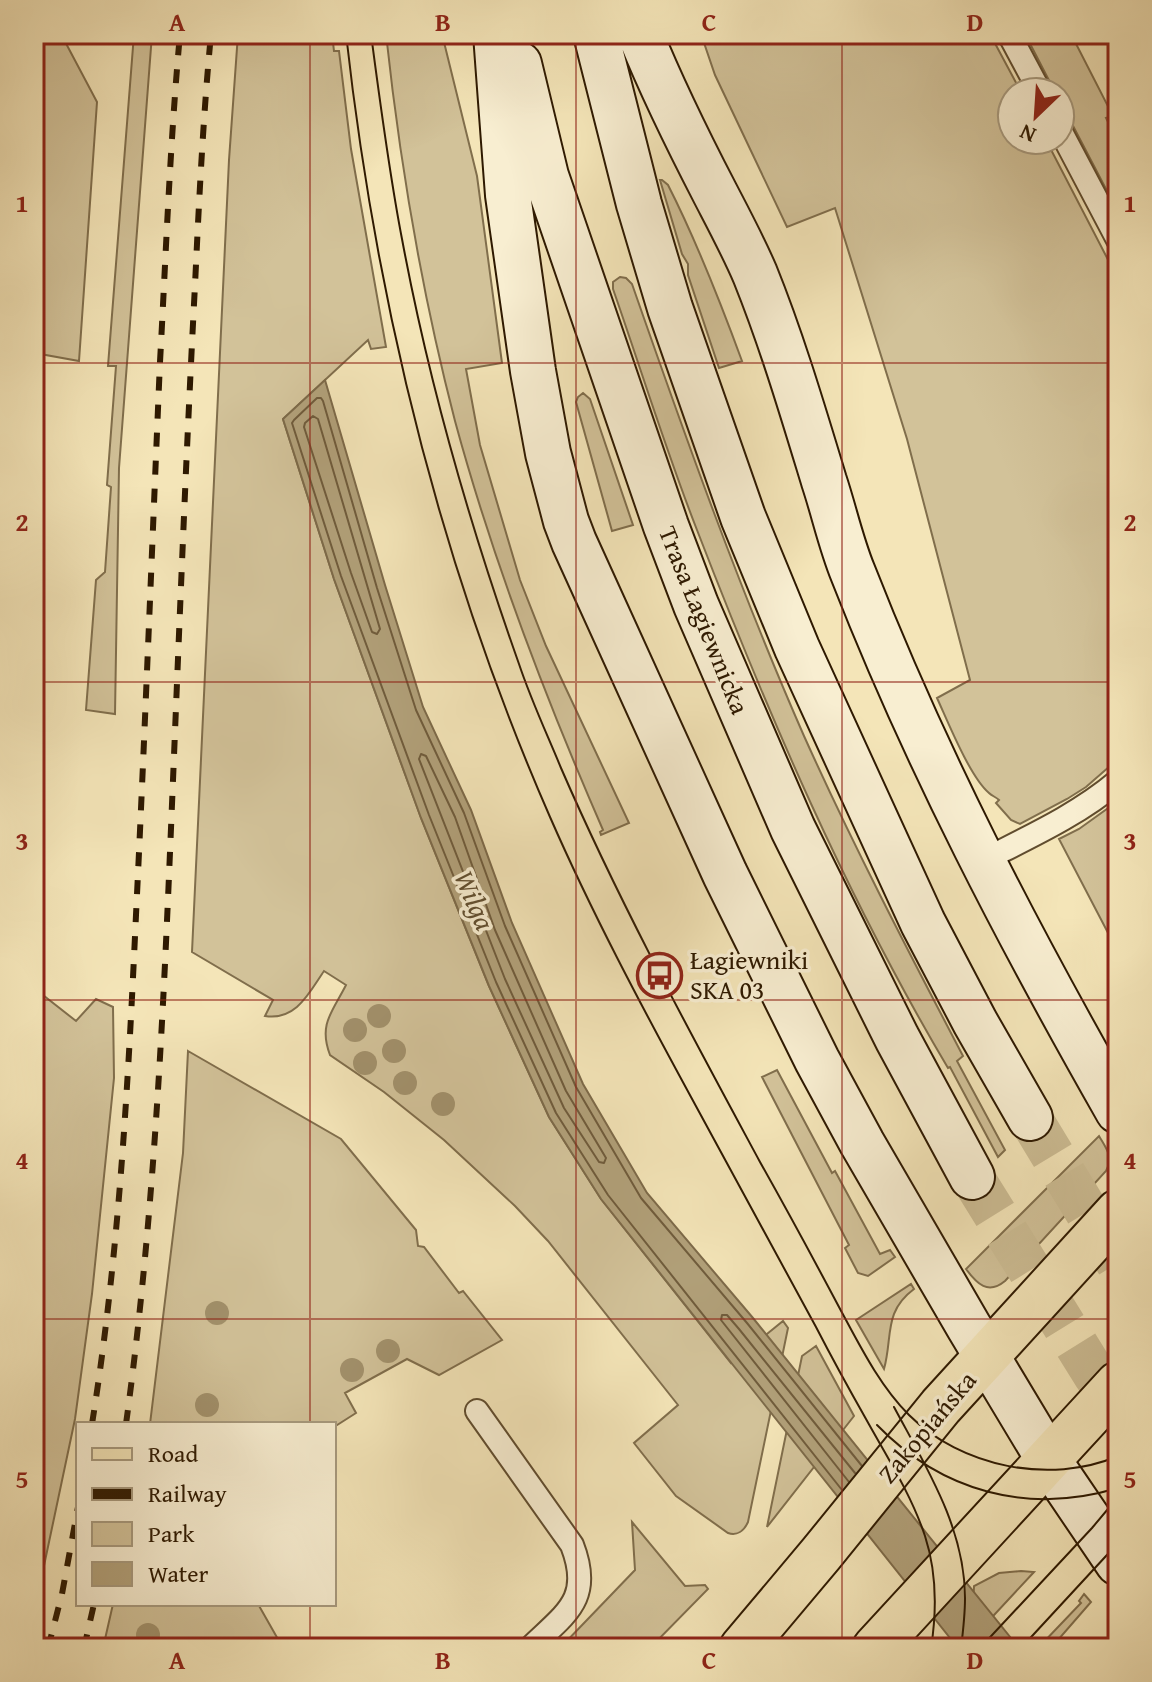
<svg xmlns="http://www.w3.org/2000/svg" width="1152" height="1682" font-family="'Gentium Book Plus',serif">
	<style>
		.green { fill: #d2c299; stroke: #806e4c; stroke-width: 2 }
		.water { fill: #b1a079; stroke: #7d6a49; stroke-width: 2 }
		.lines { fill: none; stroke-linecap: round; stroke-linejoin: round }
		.shore { stroke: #705c3c; stroke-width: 2 }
		.secondary-tunnel { stroke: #ccbc93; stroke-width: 44; stroke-dasharray: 44 22; stroke-linecap: butt }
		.service-casing { stroke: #604c2e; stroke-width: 26 }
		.secondary-casing { stroke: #2e1900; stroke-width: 48 }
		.primary-casing { stroke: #2e1900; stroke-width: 48 }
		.service { stroke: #f8eed1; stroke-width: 22 }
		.secondary { stroke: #f8eed1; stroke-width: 44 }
		.primary { stroke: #f4e5b8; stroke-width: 44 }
		.tram { stroke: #2e1900; stroke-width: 2 }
		.rail { stroke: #2e1900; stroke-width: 6; stroke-dasharray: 14 14; stroke-linecap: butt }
		.tree { fill: #a2916c }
		.grid { fill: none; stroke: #8f2418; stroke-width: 2; stroke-opacity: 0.55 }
		.labels { text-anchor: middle; stroke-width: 7; stroke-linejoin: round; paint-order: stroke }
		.street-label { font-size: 26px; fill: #2e1900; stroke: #f8eed1 }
		.poi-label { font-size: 26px; fill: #2e1900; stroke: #f8eed1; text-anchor: start }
		.water-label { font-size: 28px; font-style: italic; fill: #624f30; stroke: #f8eed1 }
		.neatline { fill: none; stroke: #8f2418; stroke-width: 3 }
		.grid-label { font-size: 26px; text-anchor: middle; font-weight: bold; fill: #8f2418 }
	</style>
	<rect width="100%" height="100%" fill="#f4e5b8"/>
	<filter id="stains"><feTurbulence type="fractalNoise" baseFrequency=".0025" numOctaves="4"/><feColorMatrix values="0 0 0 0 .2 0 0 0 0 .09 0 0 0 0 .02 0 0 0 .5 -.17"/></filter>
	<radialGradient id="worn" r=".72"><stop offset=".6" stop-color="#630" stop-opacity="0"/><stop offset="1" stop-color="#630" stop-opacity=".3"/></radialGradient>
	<path class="green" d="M34,34H61L97,102L79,361L40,354L34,392Z
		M134,34H152L119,468L115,714L86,710L96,580L105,572L111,487L107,485L116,366H108Z
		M238,34H332L334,51H339L351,149L386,347L371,349L368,340L283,419L334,579L421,818L489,986L549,1117L601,1199L731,1363L783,1321L788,1328L748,1522C744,1531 737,1536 728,1533L676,1496L634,1443L678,1405L548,1241L515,1206L444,1140L384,1092L330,1055C318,1024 333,1011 346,985L324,971C309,993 296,1021 265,1016L273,1000L192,952L229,160Z
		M386,34H442L477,176L502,363L466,369L480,445L520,580L546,646L629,823L601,835L600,832L603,830C545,697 493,561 455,421C422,294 400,164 386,34Z
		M701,34H990L1021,92H1012V140H1046L1118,279V759L1086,787L1067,799L1020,824L1011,820L996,803L999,800C996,797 992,796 989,793C970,777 948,722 937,698L970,680L907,439L835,208L787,227L715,75Z
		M1025,34H1071L1113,116L1106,118L1118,142V212L1060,101V92H1055Z
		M660,180H662L668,185C697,242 720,301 742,361L719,368L688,275V264L682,254Z
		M620,277L626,278L632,284C685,436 739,588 804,736C853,845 908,951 963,1056L957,1061L1005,1150L998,1157L950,1067L948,1068C847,898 768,714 697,530C666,451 641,369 613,289V282Z
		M583,393L590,399L633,525L612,531L576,402L578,397Z
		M1118,801V952L1059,839L1079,829Z
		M34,988L76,1021L96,999L113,1007L114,1078L92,1294L75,1419L34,1613Z
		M188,1051L341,1139L416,1230L418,1246L424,1247L459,1293L463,1291L502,1340L439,1375L407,1359L345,1393L356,1413L334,1427V1424H150L183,1153Z
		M777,1070L832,1173L835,1171L880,1254L890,1250L895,1257L868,1276L858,1273L845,1248L849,1245L762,1077Z
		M1099,1136C1106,1148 1114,1157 1106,1171L1005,1281C988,1295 977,1284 966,1269Z
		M911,1284L914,1289C883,1312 893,1337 884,1369L856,1320Z
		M816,1346L854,1416L767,1527L802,1356Z
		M632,1522L685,1586L705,1585L708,1589L650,1648H560L635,1570Z
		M1021,1571L1034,1572L982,1628H972L974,1586L999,1573Z
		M1084,1594L1091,1602L1051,1648H1038L1081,1603L1079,1601Z
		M113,1604H258L283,1648H103Z"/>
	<path class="water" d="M325,380L385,585L423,707L471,810L512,923L583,1084L647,1193L753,1318L1019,1648H958L601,1199L549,1117L489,986L421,818L334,579L283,419Z"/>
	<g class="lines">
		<path class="shore" d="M313,416L318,419L380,629L377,634L372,632L351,573L304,427L305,423Z
			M421,754L426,756L455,817L495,930L566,1091L606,1158L604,1163L599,1162L564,1108L505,979L419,759Z
			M849,1482L721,1320L722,1315H727L739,1329L855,1473
			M842,1490L608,1195L556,1113L496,982L429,815L341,576L292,423L294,420L317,398H321L323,401L377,588L416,710L464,813L505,926L576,1087L641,1198L747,1323L862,1466"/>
		<path class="secondary-tunnel" d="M1030,1118L1118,1263
			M972,1177L1095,1375L1118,1407"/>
		<defs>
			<path id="service" d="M1009,34L1040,92
				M1060,130L1118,240
				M982,861C1029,837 1078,815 1118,781
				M477,1411L572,1545C593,1599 566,1613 530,1648"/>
			<path id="secondary" d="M496,34L508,195L533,371L548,453L566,521L574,542L725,874L817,1060L862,1143L969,1327L1055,1470L1118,1563
				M596,34L639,204L670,308L743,517L797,648L923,923L975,1022L1030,1118
				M640,34C662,88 688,141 715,193C729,220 743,246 755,274C782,341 803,412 824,481C834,511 841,544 853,573C926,760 1019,937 1118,1111
				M519,64L546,176L666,526L696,605L793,829L897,1038L972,1177"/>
			<path id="primary" d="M742,1648L821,1554L941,1406L1118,1212
				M875,1648L1118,1384"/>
		</defs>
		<use href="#service" class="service-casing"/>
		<use href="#secondary" class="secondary-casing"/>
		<use href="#primary" class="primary-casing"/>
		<use href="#service" class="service"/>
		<use href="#secondary" class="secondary"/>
		<use href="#primary" class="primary"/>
		<path class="tram" d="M346,34C376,303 441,568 550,817C592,913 641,1005 691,1097C733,1174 774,1251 816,1327C832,1358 849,1389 866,1419C887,1457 911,1494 925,1536C937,1573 937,1610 931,1648
			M371,34C380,102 389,172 402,239C429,384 470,526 519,664C531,700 547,734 561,768C620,904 690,1032 760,1162C787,1210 813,1258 839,1307C859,1344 879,1385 909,1415C961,1467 1050,1485 1118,1456
			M894,1407C926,1467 965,1528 965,1598C965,1615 963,1632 961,1648
			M877,1425C942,1492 1028,1515 1118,1488
			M980,1648L1092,1528L1118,1497
			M1021,1648L1118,1543"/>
		<path class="rail" d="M92,1424C119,1255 128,1086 136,915C145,731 152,547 160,362C166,253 170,143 180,34
			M126,1424C152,1234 162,1043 170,852C178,663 185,474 195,285C199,202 203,118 211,34
			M48,1648L62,1594L78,1507
			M84,1648L94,1604"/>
	</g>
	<g class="tree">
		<circle cx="379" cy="1016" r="12"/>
		<circle cx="355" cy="1030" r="12"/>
		<circle cx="394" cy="1051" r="12"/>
		<circle cx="365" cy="1063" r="12"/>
		<circle cx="405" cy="1083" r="12"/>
		<circle cx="443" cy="1104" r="12"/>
		<circle cx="217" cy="1313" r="12"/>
		<circle cx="388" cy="1351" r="12"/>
		<circle cx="352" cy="1370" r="12"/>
		<circle cx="207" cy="1405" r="12"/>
		<circle cx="148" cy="1635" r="12"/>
	</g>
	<path class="grid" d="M310,34V1424M576,34V1648M842,34V1648M34,363H1118M34,682H1118M34,1000H1118M34,1319H1118M310,1604V1648"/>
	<defs>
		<symbol id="bus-ring" viewBox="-11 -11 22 22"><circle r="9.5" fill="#f8eed1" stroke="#8f2418" stroke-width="1.5"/><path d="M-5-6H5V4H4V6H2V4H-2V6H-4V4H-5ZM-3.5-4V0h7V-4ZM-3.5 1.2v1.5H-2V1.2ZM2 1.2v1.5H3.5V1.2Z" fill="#8f2418"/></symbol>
	</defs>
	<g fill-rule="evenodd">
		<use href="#bus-ring" x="634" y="950" width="51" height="51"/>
	</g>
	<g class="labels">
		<g class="street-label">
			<text transform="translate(704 620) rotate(68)" y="9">Trasa Łagiewnicka</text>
			<text transform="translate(927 1427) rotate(-50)" y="9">Zakopiańska</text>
		</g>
		<g class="poi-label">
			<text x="690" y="969">Łagiewniki<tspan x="690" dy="30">SKA 03</tspan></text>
		</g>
		<g class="water-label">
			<text transform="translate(475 900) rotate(67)" y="10">Wilga</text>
		</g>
	</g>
	<rect width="1152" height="1682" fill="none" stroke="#f4e5b8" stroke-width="88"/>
	<rect x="76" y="1422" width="260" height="184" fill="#f8eed1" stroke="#a7997d" stroke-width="2"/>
	<rect x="92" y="1448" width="40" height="12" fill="#f4e5b8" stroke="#a7997d" stroke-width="2"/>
	<text x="148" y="1462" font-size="24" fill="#2e1900">Road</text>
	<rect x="92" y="1488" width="40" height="12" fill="#2e1900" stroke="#a7997d" stroke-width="2"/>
	<text x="148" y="1502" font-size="24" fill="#2e1900">Railway</text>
	<rect x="92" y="1522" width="40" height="24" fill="#d2c299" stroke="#a7997d" stroke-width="2"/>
	<text x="148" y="1542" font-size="24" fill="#2e1900">Park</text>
	<rect x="92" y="1562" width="40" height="24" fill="#b1a079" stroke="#a7997d" stroke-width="2"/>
	<text x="148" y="1582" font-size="24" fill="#2e1900">Water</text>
	<g transform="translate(1036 116) rotate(205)"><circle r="38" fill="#f8eed1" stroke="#a7997d" stroke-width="2"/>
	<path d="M0-6L14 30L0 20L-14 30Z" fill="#8f2418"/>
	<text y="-12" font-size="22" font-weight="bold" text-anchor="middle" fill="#2e1900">N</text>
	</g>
	<rect x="44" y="44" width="1064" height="1594" class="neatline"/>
	<g class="grid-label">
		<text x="177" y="31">A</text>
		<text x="443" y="31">B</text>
		<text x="709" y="31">C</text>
		<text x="975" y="31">D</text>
		<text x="22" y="212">1</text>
		<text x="1130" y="212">1</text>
		<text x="22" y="531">2</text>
		<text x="1130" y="531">2</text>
		<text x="22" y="850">3</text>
		<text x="1130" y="850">3</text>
		<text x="22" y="1169">4</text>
		<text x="1130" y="1169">4</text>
		<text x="22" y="1488">5</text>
		<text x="1130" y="1488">5</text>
		<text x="177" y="1669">A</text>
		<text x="443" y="1669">B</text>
		<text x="709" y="1669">C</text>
		<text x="975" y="1669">D</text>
	</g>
	<rect width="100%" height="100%" filter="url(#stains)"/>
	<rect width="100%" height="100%" fill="url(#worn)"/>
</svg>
